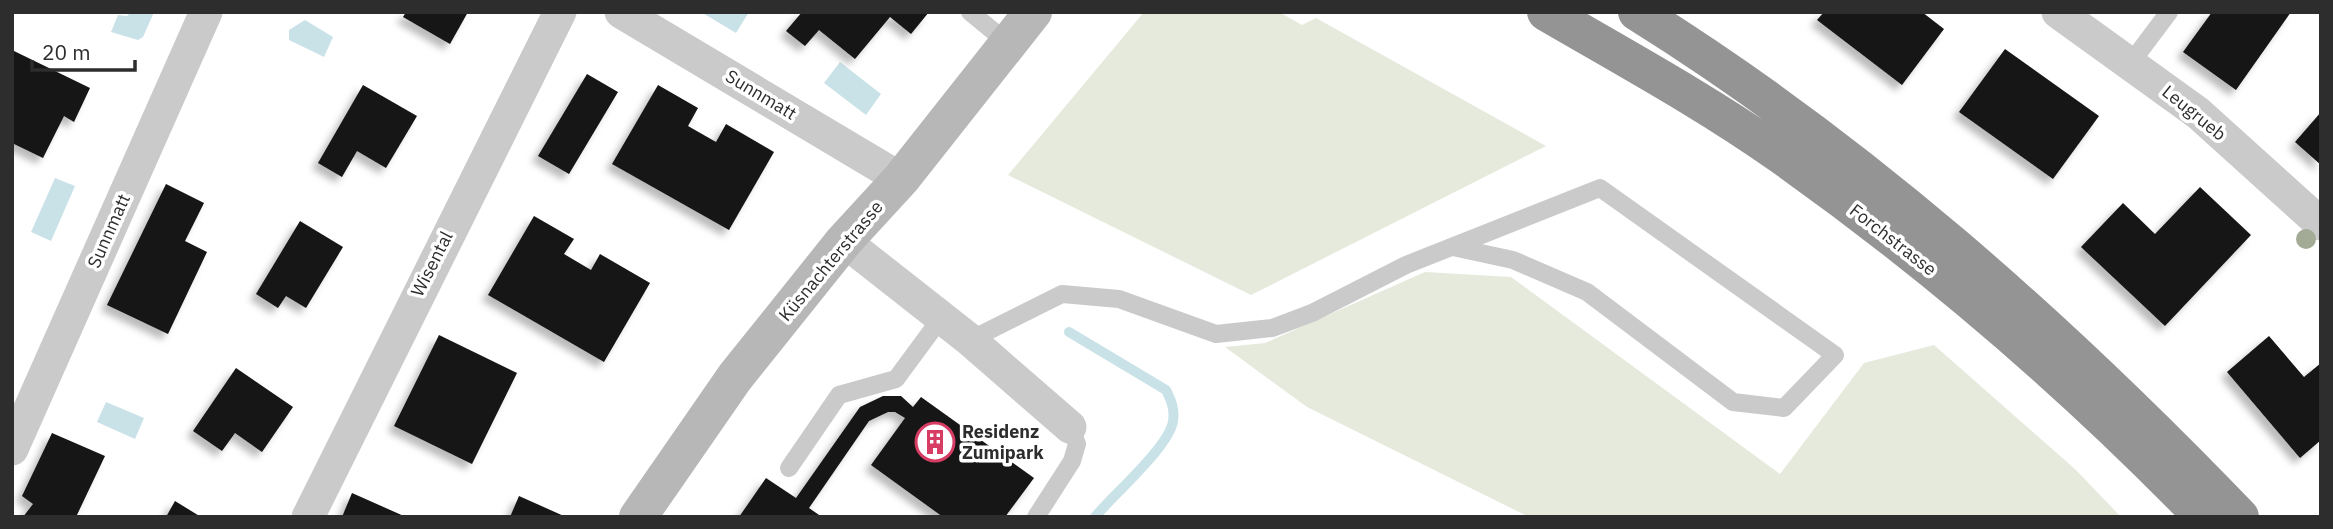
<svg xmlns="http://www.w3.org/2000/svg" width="2333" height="529" font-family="'IBM Plex Sans',sans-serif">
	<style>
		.green { fill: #e6eadc }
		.water { fill: #c9e2e8 }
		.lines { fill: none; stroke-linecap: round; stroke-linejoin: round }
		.stream { stroke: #c9e2e8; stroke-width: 10 }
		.building { fill: #141414; filter: url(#shadow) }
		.lane { stroke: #cacaca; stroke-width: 18 }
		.street { stroke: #cacaca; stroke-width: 33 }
		.secondary { stroke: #b7b7b7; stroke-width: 38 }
		.highway { stroke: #949494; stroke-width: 38 }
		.tree { fill: #a3aa95 }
		.labels { text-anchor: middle; stroke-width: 7; stroke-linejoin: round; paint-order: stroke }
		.street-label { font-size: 18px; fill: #2d2d2d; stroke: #fff }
		.poi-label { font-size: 18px; font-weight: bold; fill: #2d2d2d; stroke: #fff; text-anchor: start }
	</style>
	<defs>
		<filter id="shadow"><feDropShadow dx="-6" dy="6" stdDeviation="3.5" flood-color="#0004"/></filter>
	</defs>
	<rect width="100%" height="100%" fill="#fff"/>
	<path class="green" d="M1144,12H1279L1302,25L1316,18L1546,146L1251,295L1008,175Z
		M1425,272L1511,277L1780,474L1864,363L1934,345L2076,470L2121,517H1529L1307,407L1225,347L1265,343Z"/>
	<path class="water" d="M131,12H154L143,37L138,40L111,32L118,15L127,16Z
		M701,12H749L736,33Z
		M305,20L333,37L324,57L289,40V30Z
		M840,62L881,94L866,115L824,83Z
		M55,178L75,186L51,241L31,232Z
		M106,402L144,418L135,439L97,422Z"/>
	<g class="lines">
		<path class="stream" d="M1069,332L1166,390C1171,400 1175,409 1173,421C1170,446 1112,496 1095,517"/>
	</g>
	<path class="building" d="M406,12H468L450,44L403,17Z
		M802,12H929L911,34L890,17L855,59L819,30L805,46L786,31Z
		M1824,12H1922L1944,29L1902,85L1817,20Z
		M2212,12H2291L2236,90L2183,52Z
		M2005,49L2099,116L2053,179L1959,112Z
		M14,51L90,88L74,122L64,116L43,158L12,143Z
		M587,74L618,92L569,174L538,156Z
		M363,85L417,116L386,168L357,151L342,177L318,163Z
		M658,85L698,108L688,126L716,142L726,124L774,152L729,230L612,164Z
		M2321,112V165L2295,142Z
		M166,184L204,203L185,241L207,252L168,334L107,305Z
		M2200,187L2251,235L2165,326L2081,247L2123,203L2155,234Z
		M534,216L574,239L564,254L591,270L600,254L650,283L604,362L488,295Z
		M300,221L343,247L306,308L286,296L278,308L256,294Z
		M439,335L517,373L472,464L394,426Z
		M2269,336L2304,377L2321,363V440L2300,458L2227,372Z
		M236,368L293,407L262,452L235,433L222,451L193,431Z
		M883,396H901L913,407L921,397L1034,478L1005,517H943L871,465L905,418L895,412H888L869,421L809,508L822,517H739L766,478L796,498L860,407Z
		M52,433L105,456L76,517H23L33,504L22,496Z
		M352,493L406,517H342Z
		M519,496L566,517H510Z
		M175,501L201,517H166Z"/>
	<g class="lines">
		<path class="lane" d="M970,12L1009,44
			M2130,64L2169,12
			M970,340L1062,294L1119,299L1216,334L1272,328L1312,313L1406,265L1600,188L1835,355L1784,408L1733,402L1587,292L1513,260L1453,247
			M789,468L839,395L896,379L941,318
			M1036,517L1072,461L1077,444L1070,427"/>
		<path class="street" d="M621,12L901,179
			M2058,12L2198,113L2321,224
			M844,241L970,340L1070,427
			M12,449L206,12
			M308,517L560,12"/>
		<path class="secondary" d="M638,517L735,377L844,241L901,179L1033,12"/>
		<path class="highway" d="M1546,12C1625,58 1706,102 1781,155C1932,262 2074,384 2203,517
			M1637,12C1860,151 2058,328 2240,517"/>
	</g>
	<circle class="tree" cx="2306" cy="239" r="10"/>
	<defs>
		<symbol id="building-ring" viewBox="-11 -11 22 22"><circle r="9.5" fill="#fff" stroke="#d73c65" stroke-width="1.5"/><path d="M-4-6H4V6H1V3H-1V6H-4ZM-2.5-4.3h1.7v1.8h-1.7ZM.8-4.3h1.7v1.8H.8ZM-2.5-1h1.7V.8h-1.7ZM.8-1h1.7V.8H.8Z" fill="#d73c65"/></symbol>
	</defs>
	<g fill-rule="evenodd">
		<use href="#building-ring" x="913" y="420" width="44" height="44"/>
	</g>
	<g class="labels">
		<g class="street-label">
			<text transform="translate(761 95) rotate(31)" y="6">Sunnmatt</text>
			<text transform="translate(2194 113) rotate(39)" y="6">Leugrueb</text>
			<text transform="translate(109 231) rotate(-66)" y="6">Sunnmatt</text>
			<text transform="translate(1893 240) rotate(38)" y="6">Forchstrasse</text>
			<text transform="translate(831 261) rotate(-50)" y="6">Küsnachterstrasse</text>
			<text transform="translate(432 264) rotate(-63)" y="6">Wisental</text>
		</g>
		<g class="poi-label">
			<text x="962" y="438">Residenz<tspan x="962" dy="21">Zumipark</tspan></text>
		</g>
	</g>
	<rect width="2333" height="529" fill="none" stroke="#2d2d2d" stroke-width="28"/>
	<path d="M32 60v10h103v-10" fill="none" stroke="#2d2d2d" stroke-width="3.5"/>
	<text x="42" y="60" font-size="21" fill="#2d2d2d" stroke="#ffffff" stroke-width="5" paint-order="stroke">20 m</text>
</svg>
